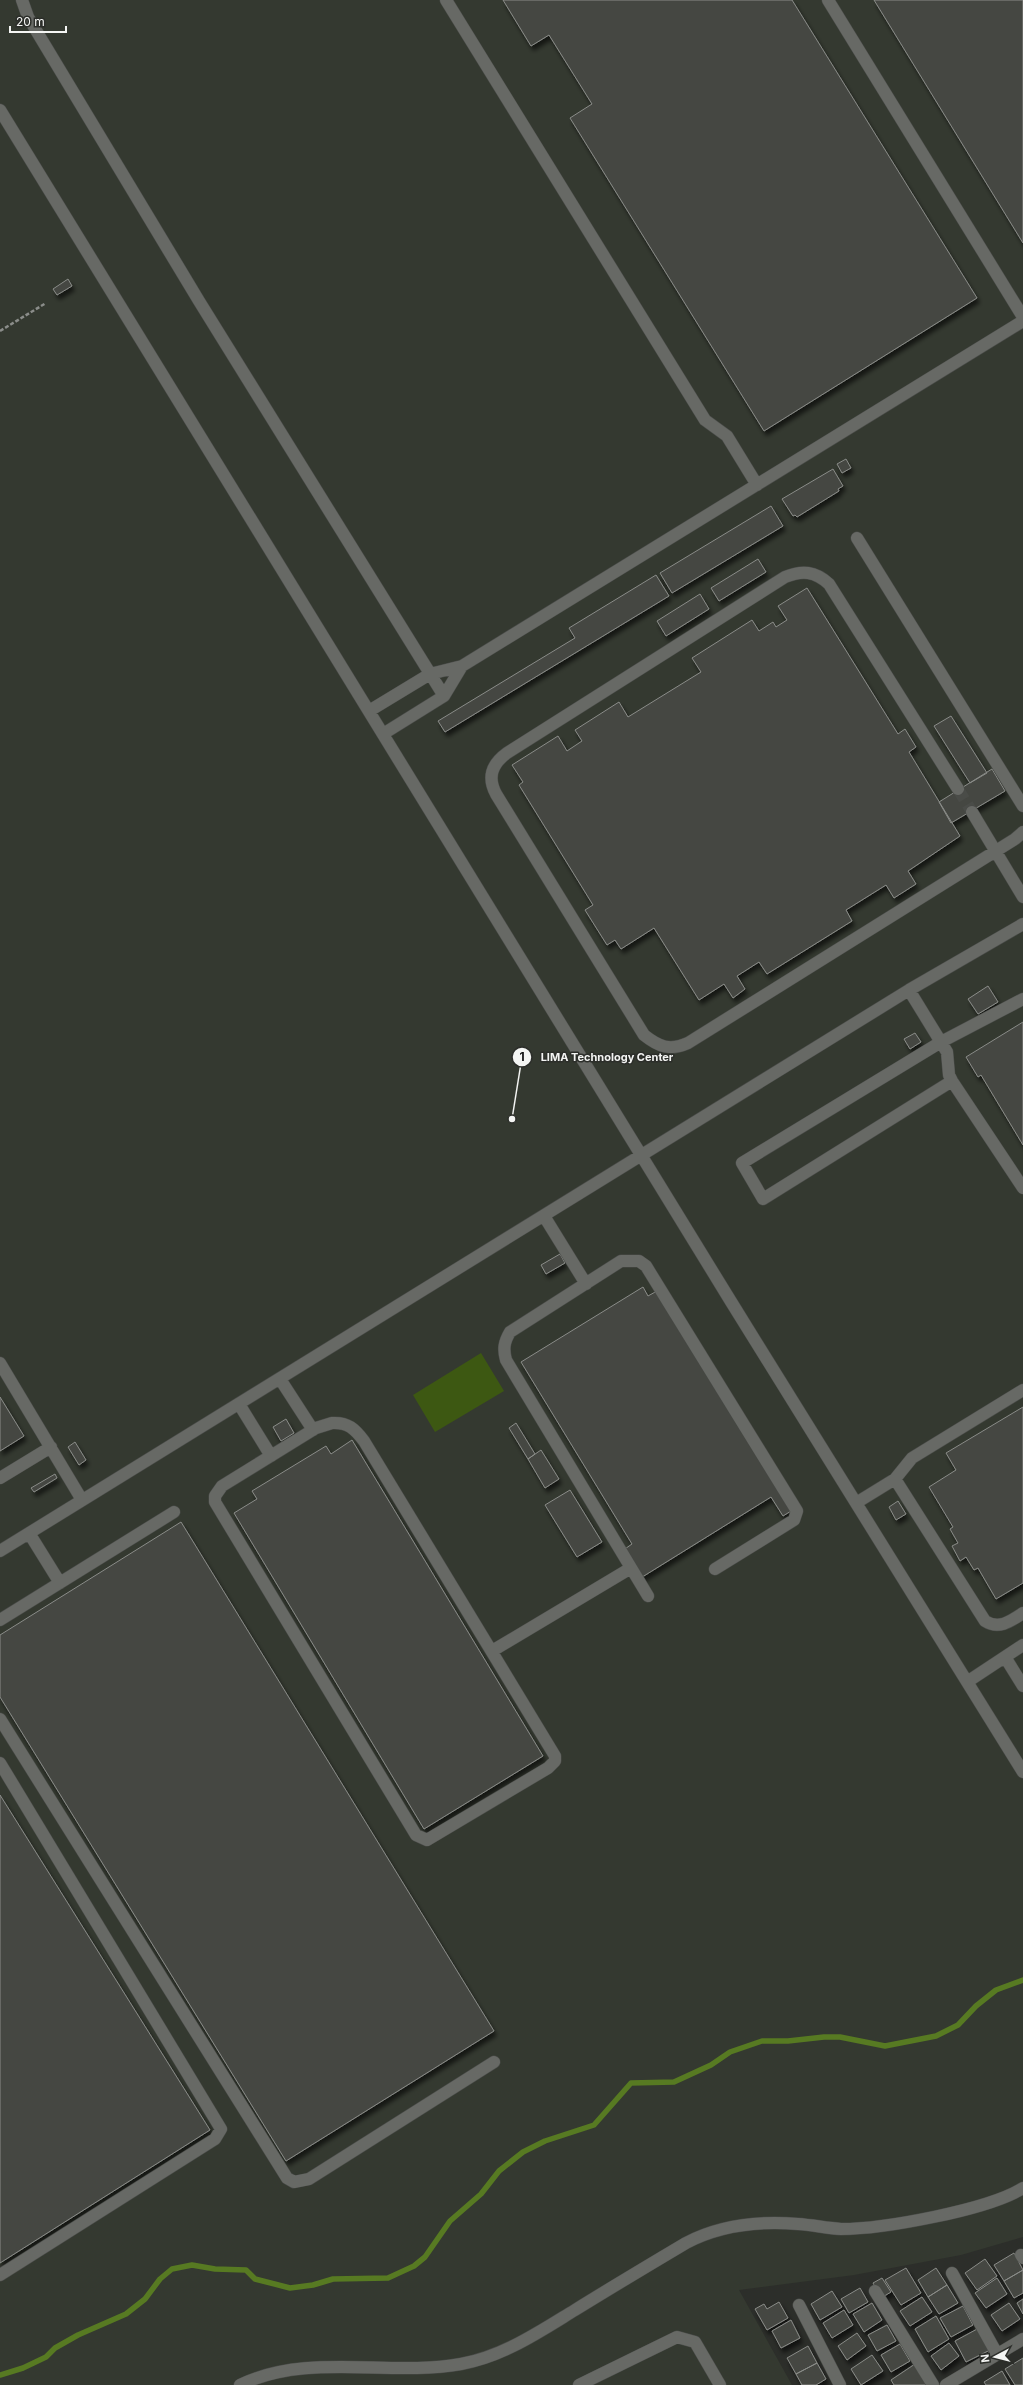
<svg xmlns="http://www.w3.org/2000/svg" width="1023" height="2385" font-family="Inter,sans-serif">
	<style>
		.built { fill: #343930 }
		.green { fill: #3d5812 }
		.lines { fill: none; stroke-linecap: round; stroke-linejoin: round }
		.stream { stroke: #577a22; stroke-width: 5.5 }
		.building { fill: #444642; stroke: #8a8c88; filter: url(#shadow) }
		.minor-tunnel { stroke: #4a4c48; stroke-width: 12; stroke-dasharray: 12 6; stroke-linecap: butt }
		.minor-casing { stroke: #4a4c49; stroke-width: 13 }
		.path { stroke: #8a8c89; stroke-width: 2.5; stroke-dasharray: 4 2; stroke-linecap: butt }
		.minor { stroke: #676965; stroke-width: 12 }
		.leader { fill: none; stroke: #f4f5f3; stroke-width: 1.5 }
		.callout-dot { fill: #f4f5f3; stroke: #2c2e2a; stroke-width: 1.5 }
		.mark-label { font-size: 12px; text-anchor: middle; font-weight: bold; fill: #111 }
		.callout-label { font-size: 11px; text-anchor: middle; font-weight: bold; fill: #f4f5f3; stroke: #2c2e2a; stroke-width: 3; stroke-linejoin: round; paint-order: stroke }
	</style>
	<defs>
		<filter id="shadow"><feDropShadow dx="2.5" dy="4.5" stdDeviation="2" flood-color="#0009"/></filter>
	</defs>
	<rect width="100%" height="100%" fill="#2c2e2a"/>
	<path class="built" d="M0,0H1023V2237L961,2255L854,2275L739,2290L792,2385H0Z"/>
	<path class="green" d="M481,1353L504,1391L435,1432L413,1395Z"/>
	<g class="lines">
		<path class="stream" d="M0,2375L23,2368L46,2357L55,2348L78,2335L126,2314L145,2299L160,2279L172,2269L192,2265L215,2269L246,2270L255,2279L290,2288L313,2285L333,2279L388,2278L414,2266L425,2257L450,2221L481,2194L499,2171L523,2152L545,2141L594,2125L631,2083L674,2082L711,2065L730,2052L762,2041H788L824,2037H840L885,2046L936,2036L958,2025L976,2006L996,1990L1023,1980"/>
	</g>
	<path class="building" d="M503,0H792L977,298L764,431L570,118L592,104L549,35L531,46Z
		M874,0H1023V243Z
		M68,279L72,286L57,295L53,289Z
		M846,459L851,468L842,473L837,464Z
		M833,469L843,486L838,489L839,491L797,517L795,515L793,516L782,499Z
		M771,506L783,526L672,593L660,573Z
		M758,559L766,572L719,601L711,588Z
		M656,575L669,596L445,732L438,721L575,638L569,628Z
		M807,588L898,734L905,729L916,747L909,752L960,836L908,871L916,884L894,898L886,885L846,910L852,921L767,974L759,962L737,976L745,989L733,998L724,984L699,1000L654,928L621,949L615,940L607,945L585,910L593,905L519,785L523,782L512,765L558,736L567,751L582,741L575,730L619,702L628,717L701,672L692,658L752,620L759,631L773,622L776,627L787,620L778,606Z
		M700,594L709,609L666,636L657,621Z
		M951,716L987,773L970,783L934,726Z
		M992,769L1005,791L951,823L939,802Z
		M988,986L998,1002L978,1014L968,999Z
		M1023,1022V1145L981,1075L978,1077L966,1057Z
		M915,1033L921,1042L910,1049L904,1039Z
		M560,1254L565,1263L546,1274L541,1265Z
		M643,1287L648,1296L657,1291L791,1511L783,1516L771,1497L639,1579L622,1551L632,1544L521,1362Z
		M0,1397L24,1436L0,1451Z
		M1023,1407V1583L996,1599L978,1568L974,1570L966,1557L960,1561L952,1546L958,1543L950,1529L953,1527L929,1487L956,1470L946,1453Z
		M286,1419L294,1433L281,1441L273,1427Z
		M516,1423L535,1454L528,1459L509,1428Z
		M352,1440L543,1756L424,1829L234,1513L257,1499L252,1491L326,1446L331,1454Z
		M75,1442L86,1460L79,1465L68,1447Z
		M541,1450L559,1479L545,1488L528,1459Z
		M55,1474L57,1478L34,1492L31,1488Z
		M570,1490L602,1542L577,1557L545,1505Z
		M898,1501L906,1514L896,1520L889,1507Z
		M181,1522L494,2031L286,2161L0,1697V1635Z
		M0,1795L210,2130L0,2263Z
		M1014,2253L1023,2270L1004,2281L994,2265Z
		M985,2259L997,2276L977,2290L965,2273Z
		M906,2268L921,2293L901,2305L885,2280Z
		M936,2268L947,2285L928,2297L918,2280Z
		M1023,2270V2293L1014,2298L1004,2281Z
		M882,2278L891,2292L881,2298L873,2283Z
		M997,2278L1007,2294L986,2308L975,2293Z
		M947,2285L958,2303L939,2314L928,2297Z
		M860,2288L868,2302L849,2313L841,2299Z
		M832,2291L842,2307L820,2320L811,2304Z
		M922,2297L932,2312L910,2326L900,2311Z
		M1023,2299V2314L1017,2303Z
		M779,2302L788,2318L767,2330L755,2309L764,2304L767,2309Z
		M872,2303L882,2320L864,2332L853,2314Z
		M1009,2303L1020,2319L1002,2331L991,2315Z
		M963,2306L973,2325L951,2337L940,2318Z
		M844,2310L853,2325L832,2338L823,2323Z
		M936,2316L949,2339L928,2352L915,2329Z
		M791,2320L800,2338L781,2348L772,2331Z
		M887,2325L896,2341L877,2351L868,2335Z
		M979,2328L990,2350L966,2362L955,2341Z
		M857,2333L866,2346L847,2360L838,2346Z
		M949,2343L959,2356L941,2370L931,2356Z
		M900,2344L910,2361L891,2372L881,2355Z
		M808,2346L817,2363L796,2374L787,2358Z
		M872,2355L883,2371L861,2385L851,2369Z
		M1023,2358V2385H1015L1005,2369Z
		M817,2363L826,2379L816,2385H802L796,2374Z
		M915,2364L929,2385H894L891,2380Z
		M1002,2371L1010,2385H986L984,2382Z"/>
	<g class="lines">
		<path class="minor-tunnel" d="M958,789L972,812"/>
		<defs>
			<path id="minor" d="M22,0L28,17L199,301L444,696
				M446,0L705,420L727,436L757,485
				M828,0L1023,317
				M0,110L730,1300L1023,1772
				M857,538L1023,806
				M369,711L430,674L462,666L1023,321
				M383,734L444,696L462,666
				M958,789L829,584C815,571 802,570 785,577L507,753C492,764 487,777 496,794L644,1035C659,1047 670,1051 688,1043L1015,839L1023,832
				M972,812L1023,897
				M909,990L947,1052L949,1075L952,1081L1023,1188
				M952,1081L763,1199L742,1163L941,1042L1023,999
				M544,1216L586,1284
				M0,1363L82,1500
				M280,1379L313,1430
				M239,1404L271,1456
				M332,1423C348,1422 355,1429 364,1441L555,1756V1761L548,1768L427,1840L416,1835L215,1502V1496L222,1486L316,1428Z
				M0,1478L51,1447
				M895,1479L985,1621C999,1630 1011,1621 1023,1613
				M856,1503L895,1479L912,1458L1023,1390
				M29,1533L60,1583
				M0,1551L909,990L1023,924
				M648,1596L506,1360C503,1349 504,1342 510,1332L621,1261H639L646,1266L797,1511L794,1520L715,1569
				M0,1620L174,1512
				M492,1651L631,1568
				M1005,1657L1023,1686
				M967,1682L1023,1645
				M0,1719L287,2178L294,2182L309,2179L494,2062
				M0,1763L221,2129L215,2139L0,2275
				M1021,2255L1023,2258
				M952,2273L997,2354
				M875,2291L933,2385
				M799,2305L840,2385
				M240,2385C308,2352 389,2377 461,2364C504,2356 539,2332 575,2310C612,2287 649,2265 686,2243C720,2225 761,2221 798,2224C813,2225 826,2228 841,2229C883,2229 988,2210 1023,2188
				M579,2385L677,2337L695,2342L720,2385
				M946,2385L1023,2339"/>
		</defs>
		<use href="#minor" class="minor-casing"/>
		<path class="path" d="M0,331L46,303"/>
		<use href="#minor" class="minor"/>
	</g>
	<path class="leader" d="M512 1119L522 1057"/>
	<g class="callout-dot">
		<circle cx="512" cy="1119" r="4"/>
		<circle cx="522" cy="1057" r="10"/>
	</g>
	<g class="mark-label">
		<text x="522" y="1061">1</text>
	</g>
	<g class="callout-label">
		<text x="607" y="1061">LIMA Technology Center</text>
	</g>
	<g transform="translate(995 2357) rotate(263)" stroke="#2c2e2a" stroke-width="3" paint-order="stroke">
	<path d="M0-3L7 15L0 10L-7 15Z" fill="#f4f5f3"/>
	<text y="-6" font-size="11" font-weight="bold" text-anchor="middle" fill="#f4f5f3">N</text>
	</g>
	<path d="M10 26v6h56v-6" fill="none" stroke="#f4f5f3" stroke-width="2"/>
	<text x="16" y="26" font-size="12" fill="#f4f5f3" stroke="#2c2e2a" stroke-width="3" paint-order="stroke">20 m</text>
</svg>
